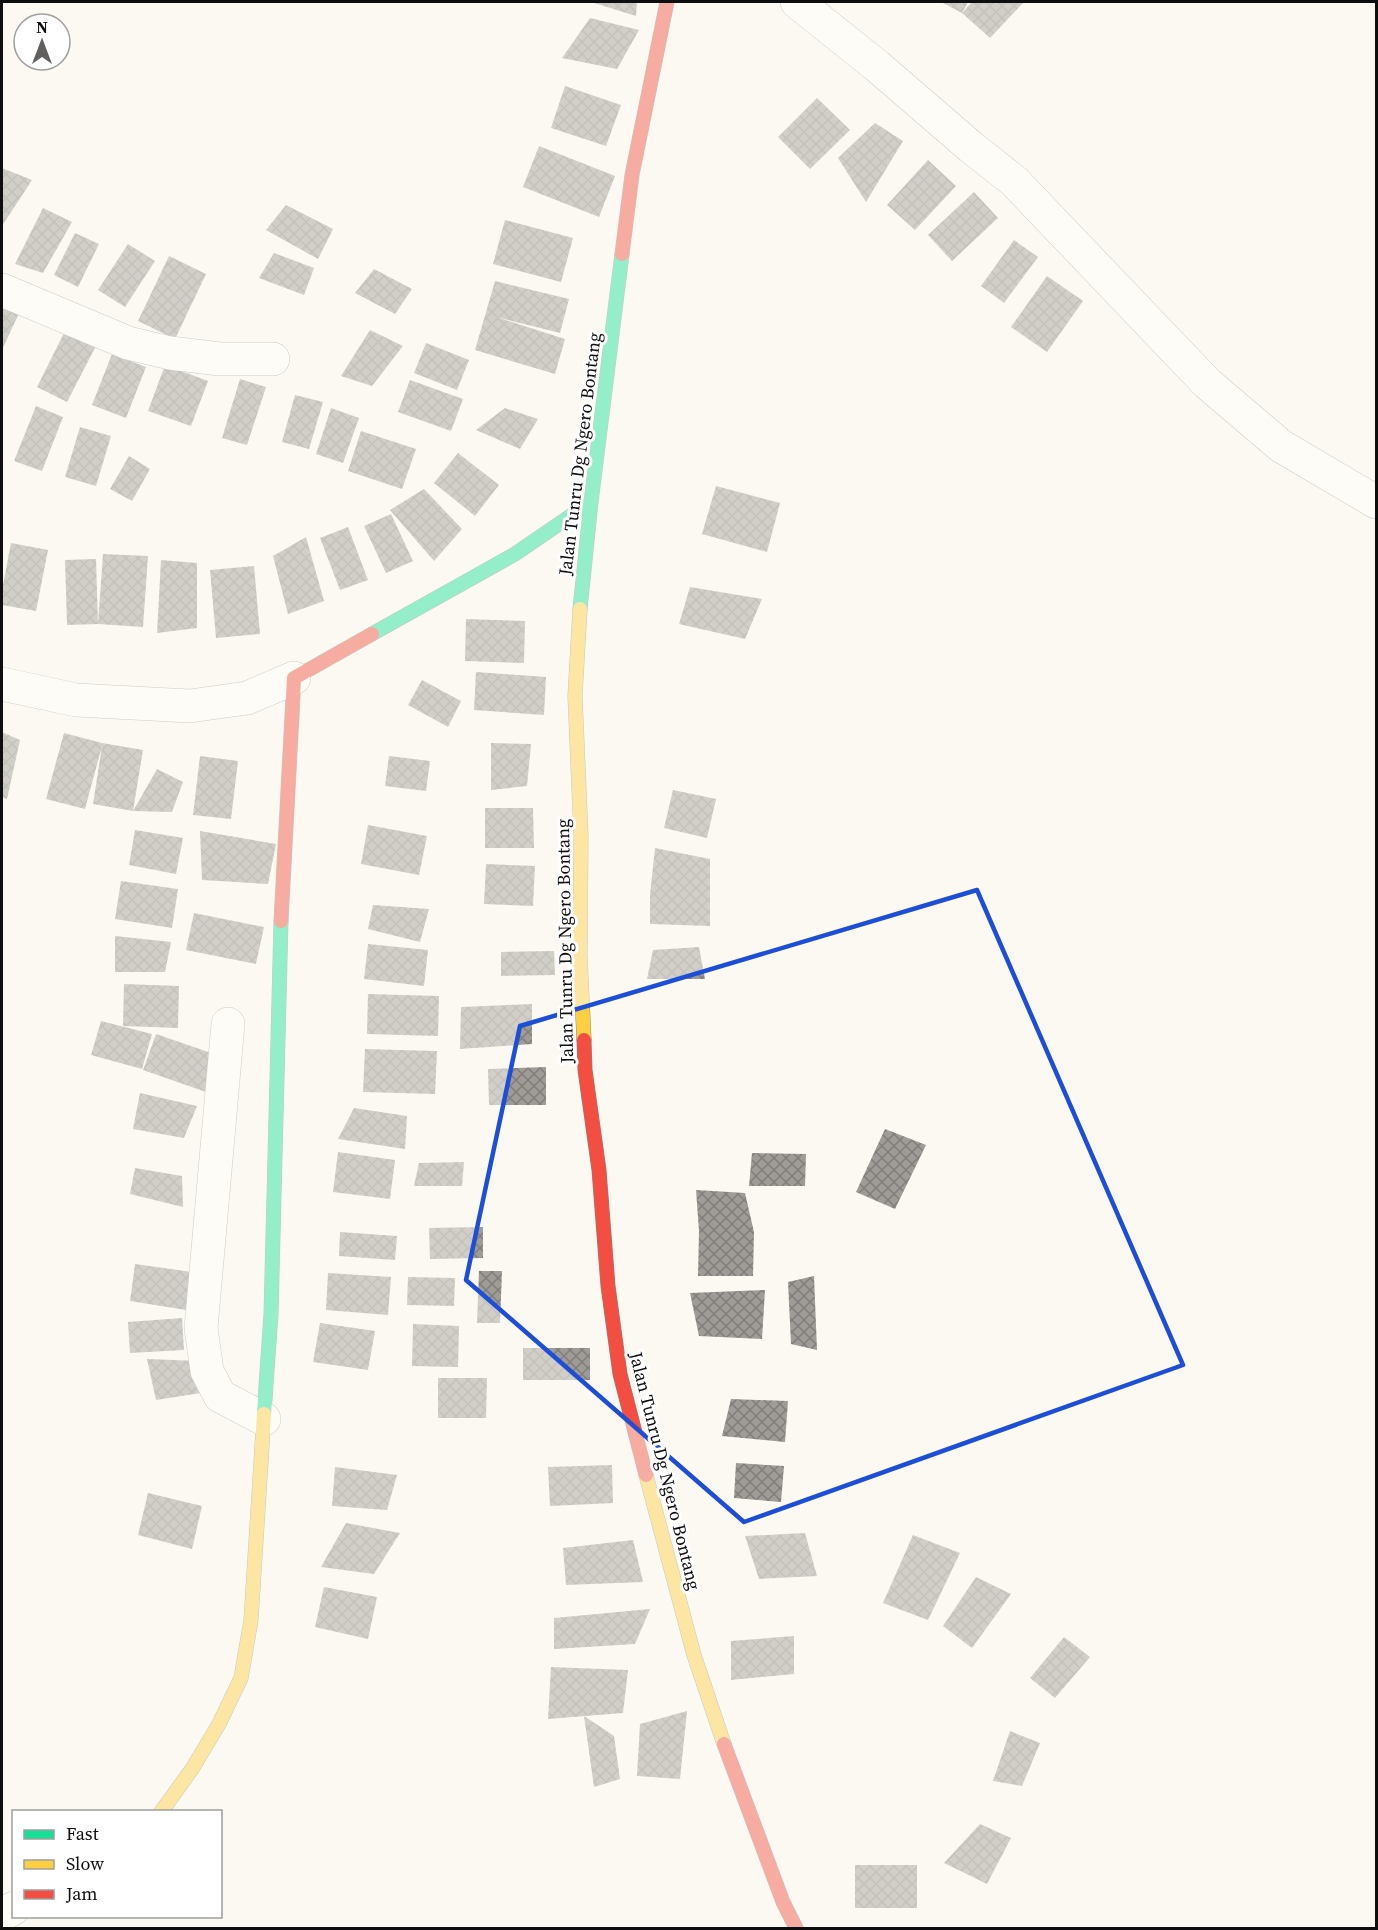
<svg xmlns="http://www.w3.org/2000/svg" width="1378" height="1930" font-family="'Source Serif 4',serif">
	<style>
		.building { fill: url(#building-cross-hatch) }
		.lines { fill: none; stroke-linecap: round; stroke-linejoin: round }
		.street-casing { stroke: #959491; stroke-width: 34 }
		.fast-casing { stroke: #8c8a87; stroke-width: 15 }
		.slow-casing { stroke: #8c8a87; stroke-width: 15 }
		.jam-casing { stroke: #8c8a87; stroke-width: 15 }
		.street { stroke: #fffefd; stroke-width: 33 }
		.fast { stroke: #16e098; stroke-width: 14 }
		.slow { stroke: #ffcf43; stroke-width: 14 }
		.jam { stroke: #f24e42; stroke-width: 14 }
		.marked { fill: none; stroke: #1d4ed8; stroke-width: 4.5; stroke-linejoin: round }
		.labels { text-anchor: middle; stroke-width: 6; stroke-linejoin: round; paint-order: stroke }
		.street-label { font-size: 18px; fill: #0e0e0e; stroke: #fff }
	</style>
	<defs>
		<pattern id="building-cross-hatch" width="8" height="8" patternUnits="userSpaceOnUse" patternTransform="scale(1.5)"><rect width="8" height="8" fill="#9f9c98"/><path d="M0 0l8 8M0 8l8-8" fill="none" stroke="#807e7a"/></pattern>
	</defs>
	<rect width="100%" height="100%" fill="#fcf9f2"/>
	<path class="building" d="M591,2H637L636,16Z
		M941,2H968L962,13Z
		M972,2H1024L990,38L962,13Z
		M590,18L639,30L617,69L562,58Z
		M565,86L621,105L606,146L551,128Z
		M817,98L850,130L810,169L778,137Z
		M875,123L903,141L866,202L838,158Z
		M539,146L615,176L599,217L523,187Z
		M928,160L956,186L915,230L887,205Z
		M2,168L32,180L2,226Z
		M974,192L998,218L952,261L928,235Z
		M286,205L333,229L318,259L266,230Z
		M43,208L72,222L43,273L15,264Z
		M505,220L573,238L561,282L493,264Z
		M75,233L99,244L78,287L54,275Z
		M1014,240L1038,257L1004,303L981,286Z
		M128,244L155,261L125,307L98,290Z
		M274,253L314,268L304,295L259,278Z
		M169,256L206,274L175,339L138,321Z
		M374,269L412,289L395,314L355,293Z
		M1047,276L1083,301L1047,352L1011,327Z
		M495,281L569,299L560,333L496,317L565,339L555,374L475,350Z
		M2,302L20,311L2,350Z
		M67,327L98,342L67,402L37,387Z
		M370,330L403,346L372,386L341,376Z
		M426,343L469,360L457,390L414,373Z
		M112,354L146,367L126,418L92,405Z
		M165,365L208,381L191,426L148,411Z
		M240,379L266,387L247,445L222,438Z
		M410,380L463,399L451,431L398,412Z
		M295,395L323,402L309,449L282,442Z
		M36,406L63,417L42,471L14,461Z
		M331,408L359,418L343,463L316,454Z
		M505,408L538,419L520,449L476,430Z
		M80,427L111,436L96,486L65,477Z
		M361,431L416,449L402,489L348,471Z
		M458,453L499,485L475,516L434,483Z
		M129,456L150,469L132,501L110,489Z
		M716,486L780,503L767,552L702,534Z
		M424,489L462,529L434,561L390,510Z
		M391,514L413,561L386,573L364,526Z
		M348,527L368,580L340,590L320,538Z
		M306,537L324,601L288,614L273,556Z
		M11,543L48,550L36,611L2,605V590Z
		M103,554L148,556L143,627L98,624Z
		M96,559L98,624L67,625L65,560Z
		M161,560L197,563V628L157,633Z
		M254,566L260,634L216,638L210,570Z
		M690,587L762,599L745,639L679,624Z
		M466,619L525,621L524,663L465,661Z
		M476,672L546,677L544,715L474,710Z
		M422,680L461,701L448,727L408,705Z
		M2,732L20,740L7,799L2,797Z
		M64,733L102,743L143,750L133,811L93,804L102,746L85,809L46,799Z
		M491,743L531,744L527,786L491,790Z
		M200,756L238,761L231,819L193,815Z
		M389,756L430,761L426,791L385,786Z
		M157,769L183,782L172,812L133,811Z
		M673,790L716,799L707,838L664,828Z
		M485,808H533L534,848H485Z
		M368,825L427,836L419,875L361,864Z
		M135,830L183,838L176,874L129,865Z
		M200,831L276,844L268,884L202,880Z
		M655,848L710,859V926L650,924V895Z
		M486,864L535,866L533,906L484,904Z
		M121,881L178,889L172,928L115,919Z
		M373,905L429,909L420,942L368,929Z
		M194,913L264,927L256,964L186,950Z
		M115,936L171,942L165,972H115Z
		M368,944L428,950L424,986L364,979Z
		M699,947L705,979H647L653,950Z
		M554,951L555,975L501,976V952Z
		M124,984L179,986L178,1028L123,1026Z
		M368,994L439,996L438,1036L367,1034Z
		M532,1004V1044L460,1049L461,1007Z
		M101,1021L152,1034L142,1069L91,1055Z
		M156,1034L220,1056L206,1092L143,1070Z
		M365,1049L437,1051L435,1094L363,1092Z
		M546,1067V1105H489L488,1069Z
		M140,1093L197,1106L184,1138L133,1129Z
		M354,1108L407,1116L405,1149L338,1139Z
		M885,1129L926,1145L895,1209L856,1192Z
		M338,1152L395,1160L390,1199L333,1192Z
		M752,1153L806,1154L805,1186H749Z
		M464,1162L462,1186H414L419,1163Z
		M135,1168L182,1176L183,1207L130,1194Z
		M696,1190L745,1193L754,1232L753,1276H698L699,1231Z
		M483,1227V1258L430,1259L429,1228Z
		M340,1232L397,1236L395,1260L339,1256Z
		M135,1264L192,1272L186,1310L130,1301Z
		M479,1271H502L500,1323H477Z
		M328,1273L391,1277L388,1315L326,1310Z
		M814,1276L817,1350L791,1344L788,1282Z
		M408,1277L455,1278L454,1306L407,1305Z
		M765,1290L762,1339L699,1336L690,1293Z
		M182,1318L184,1350L130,1353L128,1322Z
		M320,1323L375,1331L368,1370L313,1362Z
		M413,1324L459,1326L458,1367L412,1366Z
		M523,1348H590V1380H523Z
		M147,1359L199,1361L201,1393L156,1400Z
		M438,1378H487L486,1418H438Z
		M731,1399L788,1401L785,1442L722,1436Z
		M736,1463L784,1466L781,1502L734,1498Z
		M612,1465L613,1503L550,1506L548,1467Z
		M335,1467L397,1475L387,1510L332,1506Z
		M148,1493L202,1506L192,1549L138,1535Z
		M346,1523L400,1533L374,1574L321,1567Z
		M805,1533L817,1576L759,1579L745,1536Z
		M913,1535L960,1553L928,1620L883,1603Z
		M633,1540L643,1582L566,1585L563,1548Z
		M976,1577L1011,1594L972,1648L943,1626Z
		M324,1587L377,1597L368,1639L315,1627Z
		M650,1609L635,1644L554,1649V1618Z
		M794,1636V1674L731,1680V1641Z
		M1064,1637L1090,1657L1055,1698L1030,1678Z
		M551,1667L628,1670L623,1713L548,1719Z
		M687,1711L680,1779L637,1776L640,1724Z
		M584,1716L614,1736L620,1779L594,1787Z
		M1010,1731L1040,1743L1022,1786L993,1781Z
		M980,1824L1011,1838L987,1884L944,1863Z
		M855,1865H917V1908H855Z"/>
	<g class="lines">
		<defs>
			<path id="street" d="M797,2L877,66L971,147L1014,181L1207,383L1281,446L1376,502
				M2,290L128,343L170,353L220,359H273
				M2,684L76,700L190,706L247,698L294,678
				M228,1024L201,1328L207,1371L220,1396L264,1419
				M2,1915L14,1908"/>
			<path id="fast" d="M580,609L591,502L622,254
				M372,634L515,554L591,502
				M264,1414L271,1314L281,921"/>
			<path id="slow" d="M580,609L575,696L581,836L580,955L584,1040
				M646,1475L694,1655L724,1744
				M161,1812L192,1769L219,1724L241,1678L251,1620L264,1414"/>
			<path id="jam" d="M622,254L632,175L667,2
				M281,921L294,678L372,634
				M584,1040L585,1070L599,1170L608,1286L620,1374L646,1475
				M724,1744L783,1902L796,1928"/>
		</defs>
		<use href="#street" class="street-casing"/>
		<use href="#fast" class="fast-casing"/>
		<use href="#slow" class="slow-casing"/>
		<use href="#jam" class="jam-casing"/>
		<use href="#street" class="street"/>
		<use href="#fast" class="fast"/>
		<use href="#slow" class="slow"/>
		<use href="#jam" class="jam"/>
	</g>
	<path d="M0 0H1378V1930H0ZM977,890L1183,1365L744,1522L466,1280L520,1026Z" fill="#fcf9f2" fill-opacity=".55" fill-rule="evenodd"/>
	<path class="marked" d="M977,890L1183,1365L744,1522L466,1280L520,1026Z"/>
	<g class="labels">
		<g class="street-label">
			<text transform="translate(580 454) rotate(-83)" y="6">Jalan Tunru Dg Ngero Bontang</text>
			<text transform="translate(565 941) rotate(-91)" y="6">Jalan Tunru Dg Ngero Bontang</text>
			<text transform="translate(665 1471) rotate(76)" y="6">Jalan Tunru Dg Ngero Bontang</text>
		</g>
	</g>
	<rect width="1378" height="1930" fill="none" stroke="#0e0e0e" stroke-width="6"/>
	<rect x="12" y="1810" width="210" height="108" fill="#ffffff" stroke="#9f9f9f" stroke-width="1.5"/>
	<rect x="24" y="1830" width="30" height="9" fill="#16e098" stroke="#9f9f9f" stroke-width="1.5"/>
	<text x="66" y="1840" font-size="18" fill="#0e0e0e">Fast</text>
	<rect x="24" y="1860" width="30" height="9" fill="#ffcf43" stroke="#9f9f9f" stroke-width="1.5"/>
	<text x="66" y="1870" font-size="18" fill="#0e0e0e">Slow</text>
	<rect x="24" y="1890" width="30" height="9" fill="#f24e42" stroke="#9f9f9f" stroke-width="1.5"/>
	<text x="66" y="1900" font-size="18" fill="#0e0e0e">Jam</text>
	<g transform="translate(42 42)"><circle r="28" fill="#ffffff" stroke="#9f9f9f" stroke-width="1.5"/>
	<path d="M0-4.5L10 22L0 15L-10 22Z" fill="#61605e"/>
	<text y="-9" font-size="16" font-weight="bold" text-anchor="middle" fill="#0e0e0e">N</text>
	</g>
</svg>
